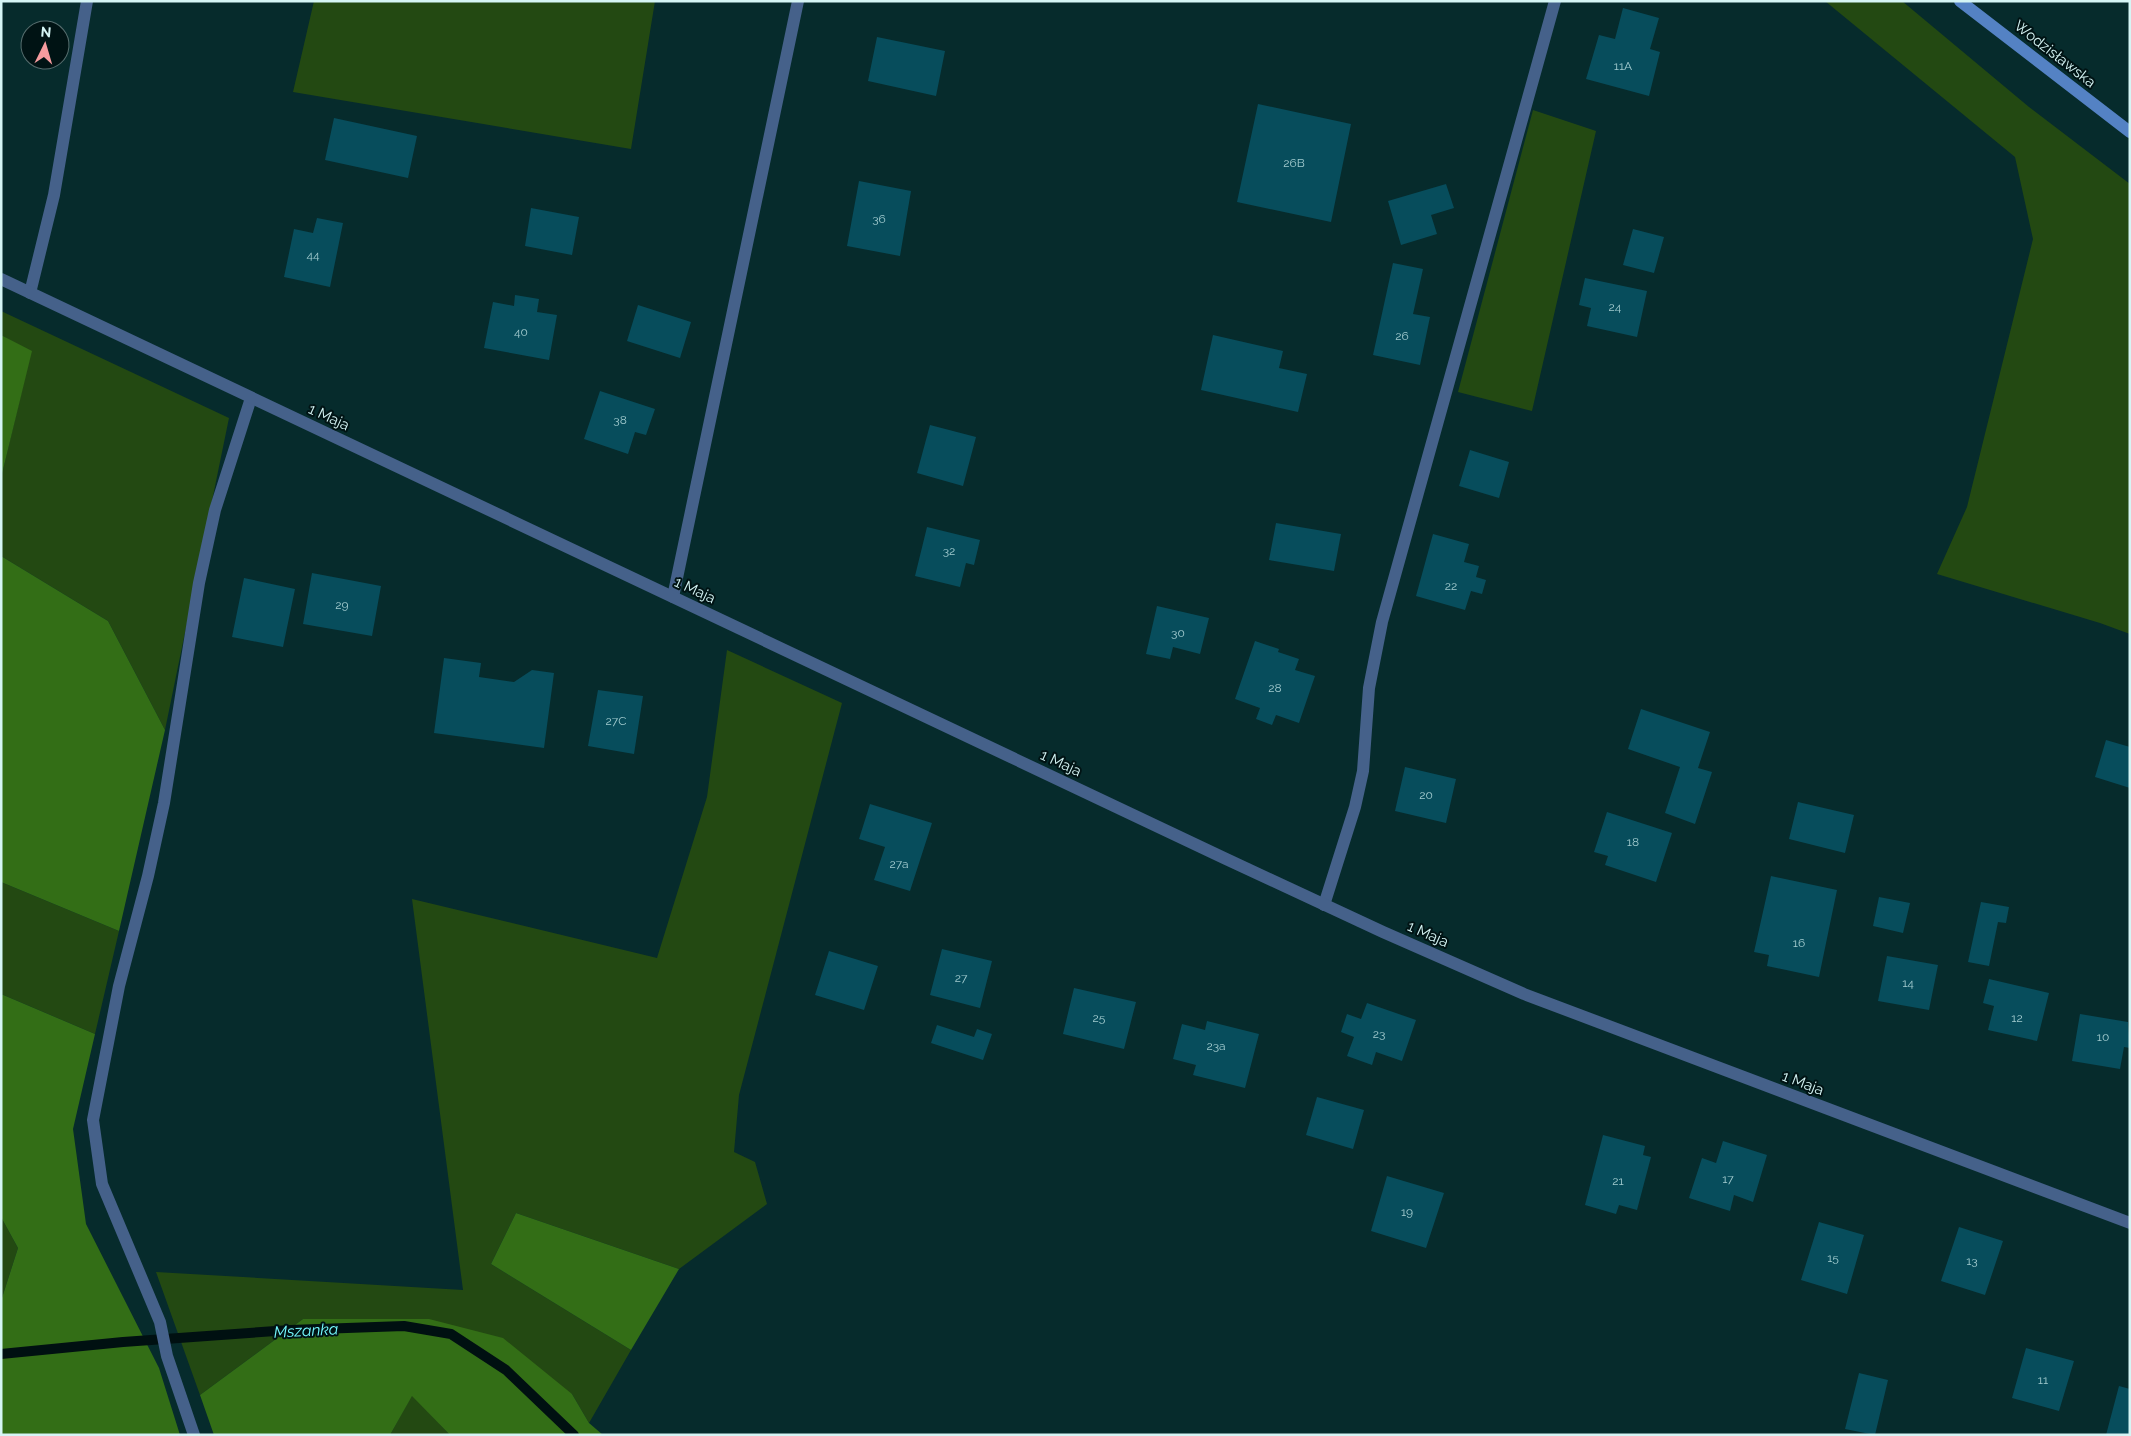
<svg xmlns="http://www.w3.org/2000/svg" width="2131" height="1436" font-family="Raleway,sans-serif">
	<style>
		.green { fill: #234912 }
		.forest { fill: #336e16 }
		.lines { fill: none; stroke-linecap: round; stroke-linejoin: round }
		.stream { stroke: #001011; stroke-width: 10 }
		.building { fill: #074d5c }
		.service { stroke: #45618a; stroke-width: 12 }
		.minor { stroke: #45618a; stroke-width: 12 }
		.tertiary { stroke: #45618a; stroke-width: 12 }
		.secondary { stroke: #5482c4; stroke-width: 12 }
		.labels { text-anchor: middle; stroke-width: 4; stroke-linejoin: round; paint-order: stroke }
		.number-label { font-size: 12px; fill: #a2cbcf }
		.street-label { font-size: 15px; fill: #d5f5f5; stroke: #001314 }
		.water-label { font-size: 16px; font-style: italic; fill: #75fbff; stroke: #001314 }
	</style>
	<rect width="100%" height="100%" fill="#062b2c"/>
	<path class="green" d="M314,1H655L631,149L293,92Z
		M1825,1H1902L2029,107L2130,184V634L2100,623L1937,574L1967,507L2033,239L2015,157Z
		M1533,110L1596,131L1532,411L1458,392Z
		M1,311L229,418L165,730L108,621L1,556V478L31,352L1,335Z
		M727,650L842,703L739,1095L734,1152L755,1162L767,1204L679,1269L516,1213L491,1264L631,1350L589,1423L572,1394L303,1319L200,1395L156,1272L463,1290L412,899L657,958L707,797Z
		M1,882L119,931L95,1034L1,994Z
		M1,1217L18,1248L1,1301Z
		M412,1395L450,1435H390Z"/>
	<path class="forest" d="M1,335L32,351L1,478Z
		M1,556L108,621L165,730L119,931L1,882Z
		M1,994L95,1034L73,1129L86,1224L159,1368L180,1435H1V1301L18,1248L1,1217Z
		M516,1213L679,1269L631,1350L491,1264Z
		M303,1319H429L503,1338L572,1394L589,1423L603,1435H450L412,1396L390,1435H214L200,1395Z"/>
	<g class="lines">
		<path class="stream" d="M1,1354L123,1342L290,1330L404,1326L451,1334L506,1370L574,1435"/>
	</g>
	<path class="building" d="M1623,8L1659,18L1650,49L1660,52L1649,96L1586,79L1599,35L1615,39Z
		M877,37L945,51L936,96L868,81Z
		M1258,104L1351,124L1331,222L1237,202Z
		M334,118L417,136L408,178L325,160Z
		M859,181L911,191L900,256L847,246Z
		M1446,184L1454,208L1431,215L1437,234L1401,245L1388,201Z
		M531,208L579,217L572,255L525,246Z
		M317,218L343,223L330,287L284,277L294,229L313,233Z
		M1633,229L1664,237L1654,273L1623,265Z
		M1393,263L1423,269L1413,314L1430,317L1420,365L1373,355Z
		M1585,278L1647,291L1637,337L1587,326L1591,308L1579,305Z
		M515,295L539,299L537,312L557,315L549,360L484,348L493,302L514,306Z
		M638,305L691,322L680,358L627,341Z
		M1213,335L1283,351L1279,368L1307,374L1298,412L1201,390Z
		M600,391L655,409L646,435L635,432L628,454L584,439Z
		M930,425L976,437L963,486L917,473Z
		M1470,450L1509,462L1499,498L1459,486Z
		M1276,523L1341,534L1334,571L1269,560Z
		M927,527L980,540L974,565L966,563L960,587L915,576Z
		M1433,534L1469,544L1464,562L1479,566L1476,577L1486,580L1482,594L1471,591L1465,610L1416,596Z
		M312,573L381,586L372,636L303,624Z
		M244,578L295,589L283,647L232,637Z
		M1157,606L1209,618L1200,654L1173,647L1170,659L1146,654Z
		M1255,641L1279,649L1278,652L1299,659L1295,670L1315,676L1299,723L1276,715L1272,725L1256,719L1260,708L1235,699Z
		M444,658L481,663L479,677L514,682L532,670L554,673L544,748L434,733Z
		M598,690L643,696L634,754L588,746Z
		M1641,709L1710,732L1698,768L1712,772L1695,824L1665,813L1680,767L1628,749Z
		M2106,740L2130,747V788L2095,777Z
		M1405,767L1456,779L1446,823L1395,811Z
		M1798,802L1854,815L1845,853L1789,839Z
		M870,804L932,823L910,891L874,880L885,847L859,839Z
		M1607,812L1672,833L1656,882L1605,865L1608,856L1594,852Z
		M1771,876L1837,890L1819,977L1767,966L1769,955L1754,952Z
		M1879,897L1910,903L1903,933L1873,926Z
		M1981,902L2009,907L2006,923L1998,922L1989,966L1968,962Z
		M942,949L992,961L980,1008L930,995Z
		M829,951L878,966L864,1010L815,995Z
		M1887,956L1938,965L1929,1010L1878,1001Z
		M1989,979L2049,993L2037,1041L1988,1030L1994,1006L1983,1003Z
		M1074,988L1136,1002L1124,1049L1063,1034Z
		M1367,1003L1416,1020L1402,1061L1376,1052L1372,1065L1347,1056L1354,1037L1341,1032L1347,1014L1361,1019Z
		M2080,1014L2128,1022L2130,1048L2124,1047L2120,1069L2072,1061Z
		M1207,1021L1259,1034L1245,1088L1193,1075L1196,1065L1173,1059L1182,1024L1205,1030Z
		M937,1025L974,1037L977,1029L992,1034L983,1060L931,1043Z
		M1317,1097L1364,1110L1353,1149L1306,1135Z
		M1603,1135L1645,1146L1643,1155L1651,1157L1637,1210L1619,1205L1616,1214L1585,1205Z
		M1723,1141L1767,1155L1753,1202L1734,1195L1730,1211L1689,1198L1702,1158L1716,1163Z
		M1387,1176L1444,1193L1426,1248L1371,1231Z
		M1819,1222L1864,1235L1847,1294L1801,1280Z
		M1959,1227L2003,1241L1985,1295L1941,1281Z
		M2026,1348L2074,1361L2059,1411L2012,1398Z
		M1859,1373L1888,1380L1875,1435L1845,1429Z
		M2119,1386L2130,1389V1435H2106Z"/>
	<g class="lines">
		<path class="service" d="M30,293L54,195L87,1
			M673,597L798,1
			M1324,905L1355,807L1363,771L1369,688L1382,622L1555,1"/>
		<path class="minor" d="M194,1435L167,1356L160,1322L102,1184L93,1120L119,986L148,876L164,803L199,583L215,510L251,398"/>
		<path class="tertiary" d="M1,279L1224,858L1383,932L1524,994L2130,1223"/>
		<path class="secondary" d="M1960,1L2130,132"/>
	</g>
	<g class="labels">
		<g class="number-label">
			<text x="1623" y="70">11A</text>
			<text x="1294" y="167">26B</text>
			<text x="879" y="223">36</text>
			<text x="313" y="259">44</text>
			<text x="1615" y="311">24</text>
			<text x="521" y="336">40</text>
			<text x="1402" y="340">26</text>
			<text x="620" y="424">38</text>
			<text x="949" y="555">32</text>
			<text x="1451" y="590">22</text>
			<text x="342" y="609">29</text>
			<text x="1178" y="637">30</text>
			<text x="1275" y="692">28</text>
			<text x="616" y="725">27C</text>
			<text x="1426" y="799">20</text>
			<text x="1633" y="846">18</text>
			<text x="899" y="868">27a</text>
			<text x="1799" y="947">16</text>
			<text x="961" y="982">27</text>
			<text x="1908" y="987">14</text>
			<text x="1099" y="1022">25</text>
			<text x="2017" y="1022">12</text>
			<text x="1379" y="1038">23</text>
			<text x="2103" y="1041">10</text>
			<text x="1216" y="1050">23a</text>
			<text x="1728" y="1183">17</text>
			<text x="1618" y="1185">21</text>
			<text x="1407" y="1216">19</text>
			<text x="1833" y="1262">15</text>
			<text x="1972" y="1265">13</text>
			<text x="2043" y="1384">11</text>
		</g>
		<g class="street-label">
			<text transform="translate(2055 54) rotate(38)" y="5">Wodzisławska</text>
			<text transform="translate(329 417) rotate(25)" y="5">1 Maja</text>
			<text transform="translate(695 590) rotate(25)" y="5">1 Maja</text>
			<text transform="translate(1061 763) rotate(25)" y="5">1 Maja</text>
			<text transform="translate(1428 934) rotate(24)" y="5">1 Maja</text>
			<text transform="translate(1803 1083) rotate(21)" y="5">1 Maja</text>
		</g>
		<g class="water-label">
			<text transform="translate(306 1330) rotate(-3)" y="6">Mszanka</text>
		</g>
	</g>
	<rect width="2131" height="1436" fill="none" stroke="#d5f5f5" stroke-width="5"/>
	<g transform="translate(45 45) rotate(5)"><circle r="24" fill="#001314" stroke="#556d6e"/>
	<path d="M0-4L9 19L0 12L-9 19Z" fill="#f59b9e"/>
	<text y="-8" font-size="14" font-weight="bold" text-anchor="middle" fill="#d5f5f5">N</text>
	</g>
</svg>
